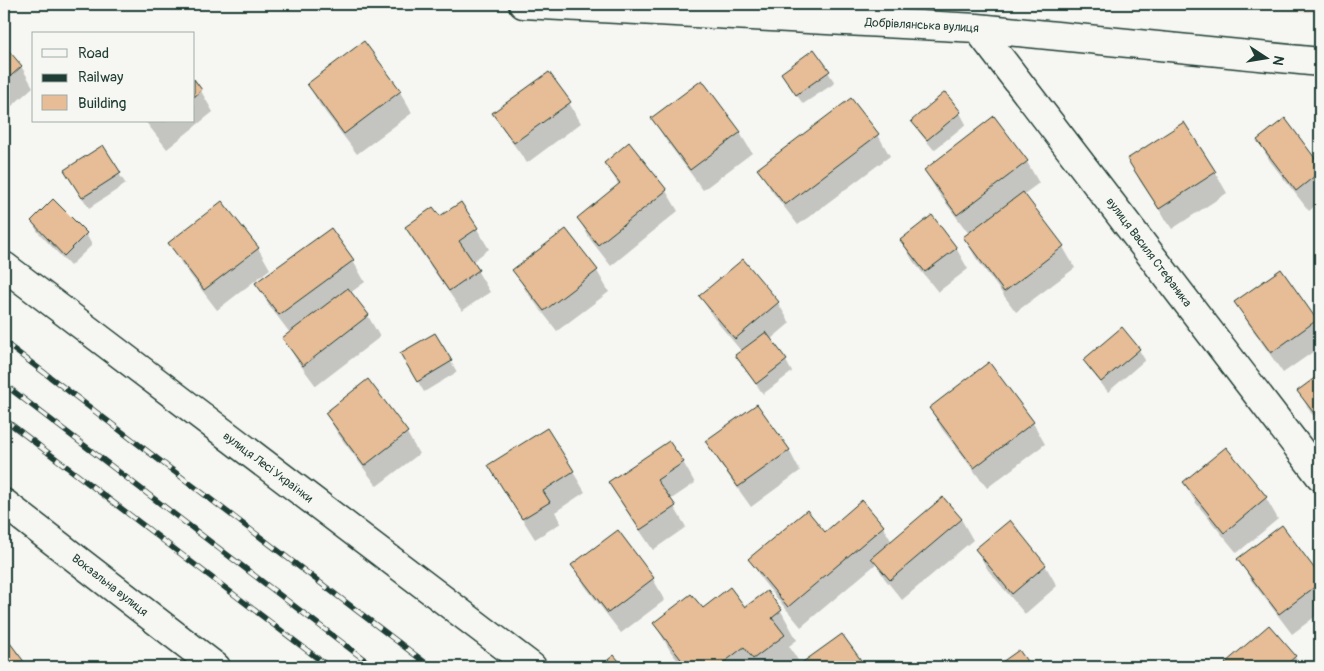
<svg xmlns="http://www.w3.org/2000/svg" width="1324" height="671" font-family="Pangolin,sans-serif">
	<style>
		.built { fill: #f1e5d6 }
		.shadow { fill: #0003 }
		.building { fill: #e6bd96; stroke: #1f3d34 }
		.lines { fill: none; stroke-linecap: round; stroke-linejoin: round }
		.minor-casing { stroke: #1f3d34; stroke-width: 31 }
		.tertiary-casing { stroke: #1f3d34; stroke-width: 31 }
		.minor { stroke: #f6f6f2; stroke-width: 28 }
		.tertiary { stroke: #f6f6f2; stroke-width: 28 }
		.rail-casing { stroke: #1f3d34; stroke-width: 5.5 }
		.rail { stroke: #f6f6f2; stroke-width: 4; stroke-dasharray: 11; stroke-linecap: butt }
		.labels { text-anchor: middle; stroke-width: 4; stroke-linejoin: round; paint-order: stroke }
		.street-label { font-size: 12px; fill: #1f3d34; stroke: #f6f6f2 }
	</style>
	<rect width="100%" height="100%" fill="#f6f6f2"/>
	<filter id="ink" filterUnits="userSpaceOnUse"><feTurbulence type="fractalNoise" baseFrequency=".02" numOctaves="2"/><feDisplacementMap in="SourceGraphic" scale="10" xChannelSelector="R" yChannelSelector="G"/><feConvolveMatrix kernelMatrix="1 2 1 2 8 2 1 2 1" color-interpolation-filters="sRGB"/></filter>
	<g filter="url(#ink)">
		<path class="built" d="M1199,4H1320V13Z"/>
		<path class="shadow" d="M363,43L400,92L412,113L357,154L320,105L308,84Z
			M4,47L21,66L33,87L4,113Z
			M828,72L835,83L803,104L789,84Z
			M194,81L201,91L213,112L167,149L145,121H194Z
			M944,94L960,113L966,124L934,150L919,132L913,121Z
			M851,100L878,135L890,156L798,225L771,190L759,169Z
			M569,103L581,123L527,163L506,134L494,113Z
			M653,118L740,133L752,153L703,190L665,139Z
			M994,118L1027,162L1039,183L1024,194L1063,247L1075,268L1016,312L976,258L964,237L969,234L937,191L925,170Z
			M1284,120L1320,167V202L1309,211L1270,161L1258,141Z
			M629,144L666,191L678,211L611,266L590,239L578,218L619,186L606,163Z
			M1129,160L1215,172L1227,193L1172,229L1140,181Z
			M119,174L126,184L89,208L72,181Z
			M53,200L86,234L92,245L70,266L38,232L32,222Z
			M460,204L477,229L489,249L472,262L490,292L462,311L418,248L406,227L440,218Z
			M331,230L353,261L365,282L350,293L368,316L380,337L316,386L296,359L284,338L290,333L268,304L256,283Z
			M901,240L956,248L968,269L938,292L913,261Z
			M170,243L258,248L270,269L217,310L182,264Z
			M743,261L778,303L790,323L770,340L786,361L792,372L763,394L743,366L737,356L742,352L713,317L701,297Z
			M514,270L597,271L609,292L557,331L526,291Z
			M1281,271L1320,329V347L1283,373L1248,323L1236,302Z
			M435,334L457,372L424,392L402,354Z
			M1139,350L1145,360L1108,392L1091,371L1085,360Z
			M989,364L1033,423L1045,444L987,488L942,429L930,408Z
			M1320,375V425L1311,413L1299,392Z
			M368,381L407,433L419,454L377,486L338,434L326,413Z
			M707,442L789,450L800,471L751,507L719,462Z
			M1226,449L1266,498L1278,519L1237,553L1196,503L1184,483Z
			M683,462L695,483L670,500L686,527L653,550L622,504L610,483Z
			M573,472L585,492L555,512L561,523L535,539L502,487Z
			M961,519L973,540L902,600L885,579L876,564L801,627L762,580L750,559L825,533L883,527L892,542Z
			M1010,522L1045,565L1057,586L1025,614L988,570L976,549Z
			M1282,527L1320,578V613L1292,634L1251,580L1239,559Z
			M573,565L653,579L665,600L621,633L585,586Z
			M745,609L781,611L797,640L789,646L801,665L842,635L865,667H683L671,652L655,624L702,610Z
			M1269,627L1295,657L1301,667H1229L1227,664Z
			M1320,632V646L1315,636Z
			M4,637L27,667H4Z"/>
		<path class="building" d="M364,41L401,91L344,134L307,84Z
			M4,45L22,66L4,82Z
			M814,49L830,71L796,95L781,73Z
			M549,72L571,102L514,143L492,113Z
			M194,79L202,90L194,97Z
			M702,80L741,132L690,170L651,118Z
			M945,92L961,112L927,140L911,121Z
			M851,98L879,134L785,205L757,169Z
			M994,116L1028,161L957,215L924,170Z
			M1285,118L1320,165V172L1296,191L1257,140Z
			M1184,122L1216,172L1159,209L1127,159Z
			M629,142L667,190L598,245L577,218L620,183L604,163Z
			M103,145L121,173L82,198L64,170Z
			M1023,192L1064,246L1004,292L963,237Z
			M53,199L87,233L64,256L31,221Z
			M222,201L259,248L204,290L168,243Z
			M461,202L478,228L459,241L479,270L449,291L405,227L433,207L440,216Z
			M932,215L957,248L925,272L900,240Z
			M331,228L354,260L279,315L255,283Z
			M566,229L598,270L544,311L512,270Z
			M743,259L779,302L735,339L699,296Z
			M1281,269L1317,320L1271,353L1234,302Z
			M348,288L369,315L303,366L282,338Z
			M1122,327L1140,349L1101,382L1083,360Z
			M766,332L787,360L756,384L735,355Z
			M435,333L452,361L417,382L400,353Z
			M989,362L1034,422L974,468L929,408Z
			M1320,374V421L1297,391Z
			M368,379L408,432L364,466L325,413Z
			M757,404L790,450L738,487L705,441Z
			M547,428L574,471L543,491L550,502L522,519L488,465Z
			M669,441L684,462L657,480L676,506L640,530L608,482Z
			M1226,447L1267,497L1224,533L1183,482Z
			M943,497L962,519L890,580L871,558Z
			M862,500L884,526L788,607L748,559L807,510L825,532Z
			M1010,520L1046,565L1012,594L975,549Z
			M1282,525L1320,576V583L1279,614L1237,559Z
			M618,530L654,578L608,613L571,565Z
			M730,587L745,607L767,591L782,610L772,618L785,635L753,659L744,647L718,667H687L653,623L691,594L703,608Z
			M1269,625L1296,656L1288,663L1292,667H1229L1225,663Z
			M842,634L866,667H796Z
			M4,635L28,667H4Z
			M1019,650L1031,667H995Z
			M614,655L624,667H599Z"/>
		<g class="lines">
			<defs>
				<path id="minor" d="M523,4L977,28L1320,62
					M977,28L1320,476
					M4,266L532,667"/>
				<path id="tertiary" d="M4,503L216,667"/>
			</defs>
			<use href="#minor" class="minor-casing"/>
			<use href="#tertiary" class="tertiary-casing"/>
			<use href="#minor" class="minor"/>
			<use href="#tertiary" class="tertiary"/>
			<defs>
				<path id="rail" d="M4,342L431,667
					M4,384L374,667
					M4,419L329,667"/>
			</defs>
			<use href="#rail" class="rail-casing"/>
			<use href="#rail" class="rail"/>
		</g>
	</g>
	<g class="labels">
		<g class="street-label">
			<text transform="translate(922 25) rotate(3)" y="4">Добрівлянська вулиця</text>
			<text transform="translate(1149 252) rotate(53)" y="4">вулиця Василя Стефаника</text>
			<text transform="translate(268 467) rotate(37)" y="4">вулиця Лесі Українки</text>
			<text transform="translate(110 585) rotate(38)" y="4">Вокзальна вулиця</text>
		</g>
	</g>
	<rect width="1324" height="671" fill="none" stroke="#f6f6f2" stroke-width="20"/>
	<rect x="10" y="10" width="1304" height="651" fill="none" stroke="#1f3d34" stroke-width="2" filter="url(#ink)"/>
	<rect x="32" y="32" width="162" height="90" fill="#f6f6f2" stroke="#a0aca6"/>
	<rect x="42" y="49" width="25" height="8" fill="#f6f6f2" stroke="#a0aca6"/>
	<text x="78" y="58" font-size="15" fill="#1f3d34">Road</text>
	<rect x="42" y="74" width="25" height="8" fill="#1f3d34" stroke="#a0aca6"/>
	<text x="78" y="82" font-size="15" fill="#1f3d34">Railway</text>
	<rect x="42" y="95" width="25" height="15" fill="#e6bd96" stroke="#a0aca6"/>
	<text x="78" y="108" font-size="15" fill="#1f3d34">Building</text>
	<g transform="translate(1266 58) rotate(102)" stroke="#f6f6f2" stroke-width="4" paint-order="stroke">
	<path d="M0-4L9 19L0 12L-9 19Z" fill="#1f3d34"/>
	<text y="-8" font-size="14" font-weight="bold" text-anchor="middle" fill="#1f3d34">N</text>
	</g>
</svg>
